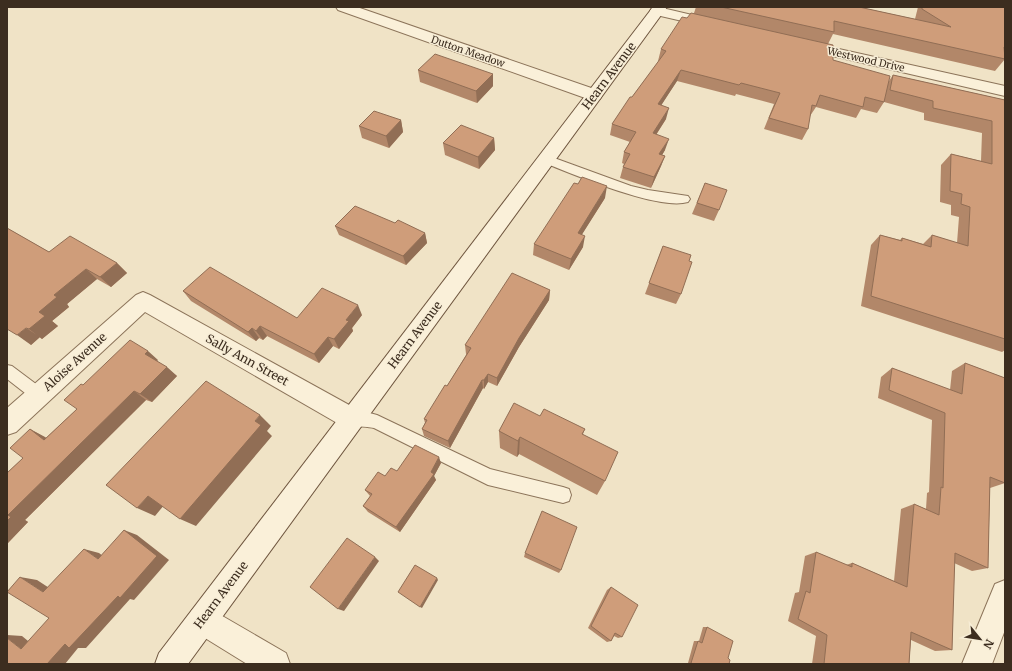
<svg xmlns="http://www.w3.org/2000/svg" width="1012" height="671" font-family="Merriweather,serif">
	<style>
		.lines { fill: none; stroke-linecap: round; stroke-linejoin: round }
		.service-casing { stroke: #8c745a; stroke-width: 2 }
		.minor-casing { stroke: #8c745a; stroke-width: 2 }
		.secondary-casing { stroke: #6e553e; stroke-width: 2 }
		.service { fill: #faf0d9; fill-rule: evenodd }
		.minor { fill: #faf0d9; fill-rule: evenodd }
		.secondary { fill: #faf0d9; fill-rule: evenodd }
		.wall { fill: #b28769 }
		.shaded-wall { fill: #916e55 }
		.building { fill: #cf9d7a; stroke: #916e55 }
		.labels { text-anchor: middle; stroke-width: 3; stroke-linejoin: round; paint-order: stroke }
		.far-street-label { font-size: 10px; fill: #3c2d1f; stroke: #f7edd6 }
		.street-label { font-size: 12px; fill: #3c2d1f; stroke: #f7edd6 }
	</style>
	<rect width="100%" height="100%" fill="#f0e3c6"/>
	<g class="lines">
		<defs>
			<path id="service" d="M546,155L631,186L648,190L688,196L690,199L688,202C658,211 573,174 542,162L540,159L542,156Z
				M7,365L12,366L44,390L46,395L44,400L39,402L34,400L7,379Z
				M352,412H366L377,415L490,469L563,487L569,489L571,495L569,501L563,503L488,485L374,428C365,426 355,427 347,424L344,419L347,414Z"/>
			<path id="minor" d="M336,7H357L600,91L602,95L600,99L594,100L588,99L338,10Z
				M658,7L722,22L724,25L722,28L717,29L652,14L650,11L652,8Z
				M803,41L1005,86V96L798,48L796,45L798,42Z
				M143,292L150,295L360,411L364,419L360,427L352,430L344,427L145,312L16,432L7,435V408L136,295Z
				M1005,580V630L992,664H962L995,584Z
				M202,606L212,610L286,653L290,664H247L192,630L188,620L192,610Z"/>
			<path id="secondary" d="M653,7H667L188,664H155L159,653Z"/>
		</defs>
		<use href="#service" class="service-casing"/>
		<use href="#minor" class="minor-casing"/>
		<use href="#secondary" class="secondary-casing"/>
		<use href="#service" class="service"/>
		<use href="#minor" class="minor"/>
		<use href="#secondary" class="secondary"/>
	</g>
	<path class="wall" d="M696,7H859L915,19L918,7H1005V59L995,71L833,34L828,44L833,60L889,81L893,75L1005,100V350L1002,352L861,306L871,245L880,235L900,240L902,238L923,244L932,235L957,243L959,217L951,215V205L940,202L941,165L951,154L981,161L982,133L924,120V113L884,102L877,113L861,109L856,118L816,107L810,116L808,129L802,140L764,129L774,104L736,94L735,96L677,81L661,105L666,119L656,135L665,150L662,155L665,156L661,166L651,188L620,178L623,167L624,164L622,163L624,152L630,142L610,135L612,124L632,97L659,61H658L661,49L687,18L694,13Z
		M418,70L493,74V86L477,103L420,82Z
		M401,120L403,132L389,148L362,138L359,126Z
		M494,138L495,150L479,169L445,155L443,143Z
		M705,183L719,210L714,221L692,214Z
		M605,198L582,234L583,247L569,270L533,255L534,244Z
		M395,223L425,233L427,243L406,265L339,235L335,226Z
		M7,228L49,252L117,263L127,273L111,287L97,279L67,304L69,307L52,321L58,326L42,339L40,337L31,345Z
		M663,246L681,294L676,304L645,294Z
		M550,290L549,300L519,347L497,386L488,382L484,389L483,388L450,448L424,436L422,429L425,423L424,419L447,386L466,355V354L465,345Z
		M183,291L297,318L362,315L352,328L353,331L339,349L333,346L319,363L267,336L263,340L259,338L256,341L191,301Z
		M158,360L157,361L177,376L152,402L146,400L25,520L28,522L7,544V473L23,458L30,429L46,438L77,409L83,385Z
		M965,363L1005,378V483L990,488L988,568L972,571L954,563L952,650L935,651L911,640L909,664H812L816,636L788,621L795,593L799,592L805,556L816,552L846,565L852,563L894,581L901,509L914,504L926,509L927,493L929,492L932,420L878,398L881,377L892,368L950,390L952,371Z
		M540,416L585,429L583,434L605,481L597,495L519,454L517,457L500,448L499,431Z
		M441,463L434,476L436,480L400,532L368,512L363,506L370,496L365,490L385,476L397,471Z
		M525,553L561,570L559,573L524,557Z
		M611,587L622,637L618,638L614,636L611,641L607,642L588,628L607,590Z
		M703,627H707L728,658L729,664H690L688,663L694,641H699Z"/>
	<path class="shaded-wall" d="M681,70L677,81L655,115L658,104Z
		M493,74V86L477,103L476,91Z
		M669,108L666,119L650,144L653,133Z
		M401,120L403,132L389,148L386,136Z
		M494,138L495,150L479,169L478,157Z
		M669,139L665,150L656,165L659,154Z
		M665,156L661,166L651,188L654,177Z
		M607,186L605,198L576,244L578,233Z
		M425,233L427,243L406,265L403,256Z
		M585,236L583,247L569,270L571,259Z
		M117,263L127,273L111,287L100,277Z
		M86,269L97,279L67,304L69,307L52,321L58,326L42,339L29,329L39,312L54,295Z
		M550,290L549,300L519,347L497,386V378L519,338Z
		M358,305L362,315L352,328L353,331L339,349L334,339L346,320Z
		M260,326L267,336L263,340L256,331Z
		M26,328L40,337L31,345L17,335Z
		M252,328L259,338L256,341L248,332Z
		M328,337L333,346L319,363L314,354Z
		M148,351L158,360L155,363L145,354Z
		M167,367L177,376L152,402L140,394Z
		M488,374V382L484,389V380Z
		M482,380L483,388L450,448L448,441Z
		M134,391L146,400L25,520L28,522L7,544V521L8,515Z
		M260,415L271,426L267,431L272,436L196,526L180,519Z
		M30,429L45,437L58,447L44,440Z
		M520,437L519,454L517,457L518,441Z
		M439,457L441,463L434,476L436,480L400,532L396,527L431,472Z
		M148,496L165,504L155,516L137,508Z
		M124,530L137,535L169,560L134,600L130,599L86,648H78L65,664H47Z
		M84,549L99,553L112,563L98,559Z
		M375,557L379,561L344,611L338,609Z
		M20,577L37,580L60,595L43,592Z
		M437,578L438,580L422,608L420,607Z
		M7,635L22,636L39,650L21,649L7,638Z"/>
	<path class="building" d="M721,7H859L951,27L922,9V7H1005V47H1004L1005,59L834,21V32Z
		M691,13L833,45V60L890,76L884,102L865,97L863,107L820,95L816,106L812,105L808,129L769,118L780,93L741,83L739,85L681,70L658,104L669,108L653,133L669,139L659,154L665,156L654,177L623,167L630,154L624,152L636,132L612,124L630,97H632L666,51L661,49L682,17L687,18Z
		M435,54L493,74L476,91L418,70Z
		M893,75L1005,100V339L871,296L880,235L902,241V238L931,247L932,235L968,246L970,207L961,204L962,194L950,191L951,154L992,164V121L933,108V101L890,90Z
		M374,111L401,120L386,136L359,126Z
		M461,125L494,138L478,157L443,143Z
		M582,177L607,186L578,233L585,236L571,259L534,244L574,183L578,184Z
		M705,183L727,190L719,210L697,203Z
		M355,206L395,223L398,220L425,233L403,256L335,226Z
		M7,228L49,252L70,236L117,263L100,277L86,269L54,295L57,297L39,312L45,316L29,329L26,328L17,335L7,329Z
		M663,246L691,255L689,261L692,262L681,294L649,283Z
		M210,267L297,318L322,288L358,305L346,320L349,321L334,339L328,337L314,354L260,326L256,331L252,328L248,332L183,291Z
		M512,273L550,290L519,338L497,378L488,374L484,380H482L448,441L422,429L427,420L424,419L445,385L447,386L471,348L465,345Z
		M130,340L148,351L145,354L167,367L140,394L134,391L8,515L11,517L7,521V473L23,458L10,448L30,429L44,440L77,409L64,400L81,384L83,385Z
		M965,363L1005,378V483L990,477L988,568L955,553L952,650L911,632L909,664H824L827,635L798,619L806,591L810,593L816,552L852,567V563L907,587L914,504L939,515L941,487L943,488L945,413L889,390L892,368L962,394Z
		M206,381L260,415L255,421L261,425L180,519L148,496L137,508L106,485Z
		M514,403L540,416L544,409L585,429L582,434L618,452L605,481L520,437L518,441L499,431Z
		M415,445L439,457L431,472L434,474L396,527L363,506L372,494L365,490L378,472L385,476L391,468L397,471Z
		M542,511L577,527L561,570L525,553Z
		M124,530L157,556L120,598L118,596L69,648L65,644L47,664H7V638L21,649L49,618L7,592L20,577L43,592L84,549L98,559Z
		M347,538L375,557L338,609L310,587Z
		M415,565L437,578L420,607L398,592Z
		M611,587L638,605L622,637L615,633L611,641L591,626Z
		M707,627L733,641L728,658L730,660L729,664H694L691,663L698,641L702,643Z"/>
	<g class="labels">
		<g class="far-street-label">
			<text transform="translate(468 51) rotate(19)" y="4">Dutton Meadow</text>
			<text transform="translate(866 59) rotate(13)" y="4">Westwood Drive</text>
		</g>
		<g class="street-label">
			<text transform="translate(609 76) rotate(-53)" y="4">Hearn Avenue</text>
			<text transform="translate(415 335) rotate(-53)" y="4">Hearn Avenue</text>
			<text transform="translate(247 360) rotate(29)" y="4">Sally Ann Street</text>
			<text transform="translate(75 362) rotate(-42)" y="4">Aloise Avenue</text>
			<text transform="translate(221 595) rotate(-53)" y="4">Hearn Avenue</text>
		</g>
	</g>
	<rect width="1012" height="671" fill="none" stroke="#3c2d1f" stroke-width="16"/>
	<g transform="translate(980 639) rotate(120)" stroke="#f7edd6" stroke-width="3" paint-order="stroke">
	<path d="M0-3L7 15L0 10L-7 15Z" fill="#3c2d1f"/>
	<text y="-6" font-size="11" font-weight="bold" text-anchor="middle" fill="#3c2d1f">N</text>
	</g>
</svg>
